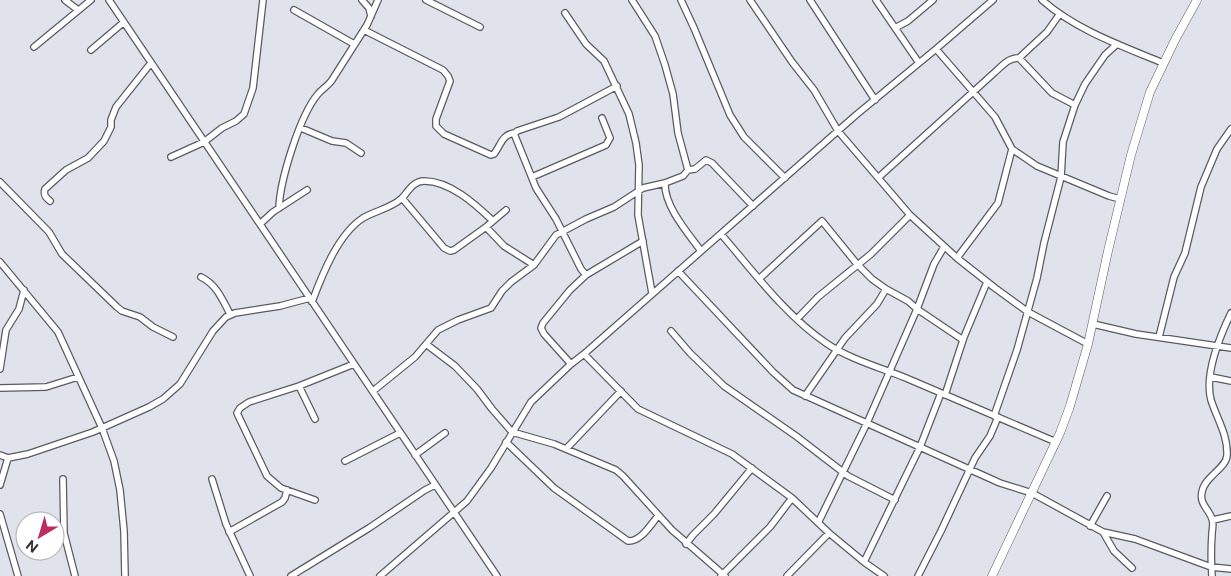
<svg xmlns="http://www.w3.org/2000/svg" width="1231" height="576" font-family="'Public Sans',sans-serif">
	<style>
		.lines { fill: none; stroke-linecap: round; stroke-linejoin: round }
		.street-casing { stroke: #595b62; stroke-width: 8 }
		.secondary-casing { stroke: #595b62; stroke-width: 9 }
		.street { stroke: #fff; stroke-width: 5.5 }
		.secondary { stroke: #fff; stroke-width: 8 }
	</style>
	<rect width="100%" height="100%" fill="#e0e3ec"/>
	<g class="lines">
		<defs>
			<path id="street" d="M65,0L78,10
				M109,0L497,576
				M362,0L369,8L371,16
				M426,0L480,27
				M632,0L655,36L665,65L673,94L678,133L688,170
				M681,0L694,28L730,115L744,137L785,178
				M750,0L792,62L814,90L838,131L910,215L957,258L995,288L1028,312L1088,344
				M810,0L875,100
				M876,0L919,63
				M1042,0C1076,30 1122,46 1163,63
				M294,10L354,44
				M565,13L586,44L604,61L629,114L636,143L639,165L638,215L652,293
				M895,28L908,21L933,0
				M364,30L443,70L448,76L450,81L436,119V126L444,134L491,155L494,154C501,145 502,134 515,133L517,131L559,117L617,86
				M34,47L91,0
				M936,49L995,117L1012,149L1037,166L1109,196L1120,199
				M91,50L124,22
				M1019,58L1052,93L1075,105
				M301,128L332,141L346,143L361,153
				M515,133V136L536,188L556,219L581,269L586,275
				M171,157L204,142L222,128L236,121L244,114L253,88L263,0
				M532,177L606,145L610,138L602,118
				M879,177L994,73C1001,67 1009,57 1019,58L1047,32L1059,15
				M0,182L49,232L62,254L117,307L122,311L140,317L153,327L173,337
				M665,183C664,206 688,233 701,251
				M402,198L444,248L450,251L454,250L486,227L506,210
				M50,201C46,198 43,195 45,189L66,170L88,158L104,141L111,127V120L116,107L151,63
				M279,208C280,180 300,115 318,94C322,89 328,86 332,80L367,25L378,0
				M260,224L273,212L307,190
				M486,227L504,246L534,265
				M721,234C752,270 786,316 826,343C847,358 881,368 906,378C956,399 1006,421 1056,442
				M957,258L998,203L1012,149
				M0,262L58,332L102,428L114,461L120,490L124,531L125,576
				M678,271L773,372L793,390L1000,483L1032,493L1103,532L1135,539L1211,567L1231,569
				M201,277C217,285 222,299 230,314
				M760,278L822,221L857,264L872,279L886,289L908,301L917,309L963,340
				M312,302C322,275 338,234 363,218C375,211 391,208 401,199C407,194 412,181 424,181C450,181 475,204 492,220
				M797,319L818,297L871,254L910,215
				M1093,324L1136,334L1231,348
				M671,331L690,353L724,386L796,436L848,476L895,500
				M1159,337L1174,277L1185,253L1201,187L1217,149L1231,129
				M426,344L455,366L477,389L492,409L512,432L554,444L616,470L623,476L672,530L725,576
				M584,354L638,409L732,454L792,498L829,533L864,562L884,576
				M571,364L544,334L541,328L543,323L570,290L586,275L643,241
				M0,369L6,330L19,309L24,290
				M1211,377L1231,381
				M299,386L315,419
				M0,388L46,387L78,377
				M373,391L415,357L438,330L458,320L491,308L502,291L511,282L534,265L556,235L586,219L614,207L643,188L665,183L683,176L688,170L695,169L706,160L712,163L753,206
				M945,395L964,337L987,282
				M805,396L845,338L877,304L886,289
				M994,416L1017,350L1037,278L1044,243L1061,177L1063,142L1075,105L1085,84L1105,55L1117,44
				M506,442L554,488L628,541C641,542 651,524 658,516
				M566,449L621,391
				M0,455L8,458L28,454L93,432L149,407L163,399L180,384L213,331L226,317L235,313L280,306L310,298
				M415,455L445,433
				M345,461L400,433
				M63,479L64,533L75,576
				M212,479L226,524L250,576
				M0,485L8,458
				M315,500L281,488L267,476L237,413L240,408L249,402L299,386L354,364
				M0,514L18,576
				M1213,520L1231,516
				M819,521L867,423L917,309L934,264L944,247
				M1090,526L1107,496
				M229,532L282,502L285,498L287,490
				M1103,532L1114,551L1132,568
				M686,544L693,535L714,514L752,468
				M864,562L920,447L941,393
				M291,576L369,528L425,490L435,485
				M380,576L467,501L491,468L531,402L571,364L584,354L856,115L936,49L993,0
				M721,576L770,527L792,498
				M787,576L829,533
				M918,576L941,531L975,458L990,436L998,417
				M1212,576C1211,562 1211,548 1212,534C1212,530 1214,523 1212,519C1209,509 1199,504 1202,492C1204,477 1227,468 1227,455C1228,435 1217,419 1211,400C1204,374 1220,336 1231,313"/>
			<path id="secondary" d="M992,576L1060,433L1070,406L1088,344L1108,251L1131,155L1150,92L1175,40L1197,0"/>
		</defs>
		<use href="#street" class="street-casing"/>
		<use href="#secondary" class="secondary-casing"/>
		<use href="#street" class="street"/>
		<use href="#secondary" class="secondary"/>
	</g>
	<g transform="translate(40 536) rotate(218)"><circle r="24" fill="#ffffff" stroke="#acadae"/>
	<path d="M0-4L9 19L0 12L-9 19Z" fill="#bb2d60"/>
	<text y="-8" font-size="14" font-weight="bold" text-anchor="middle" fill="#303134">N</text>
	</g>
</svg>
